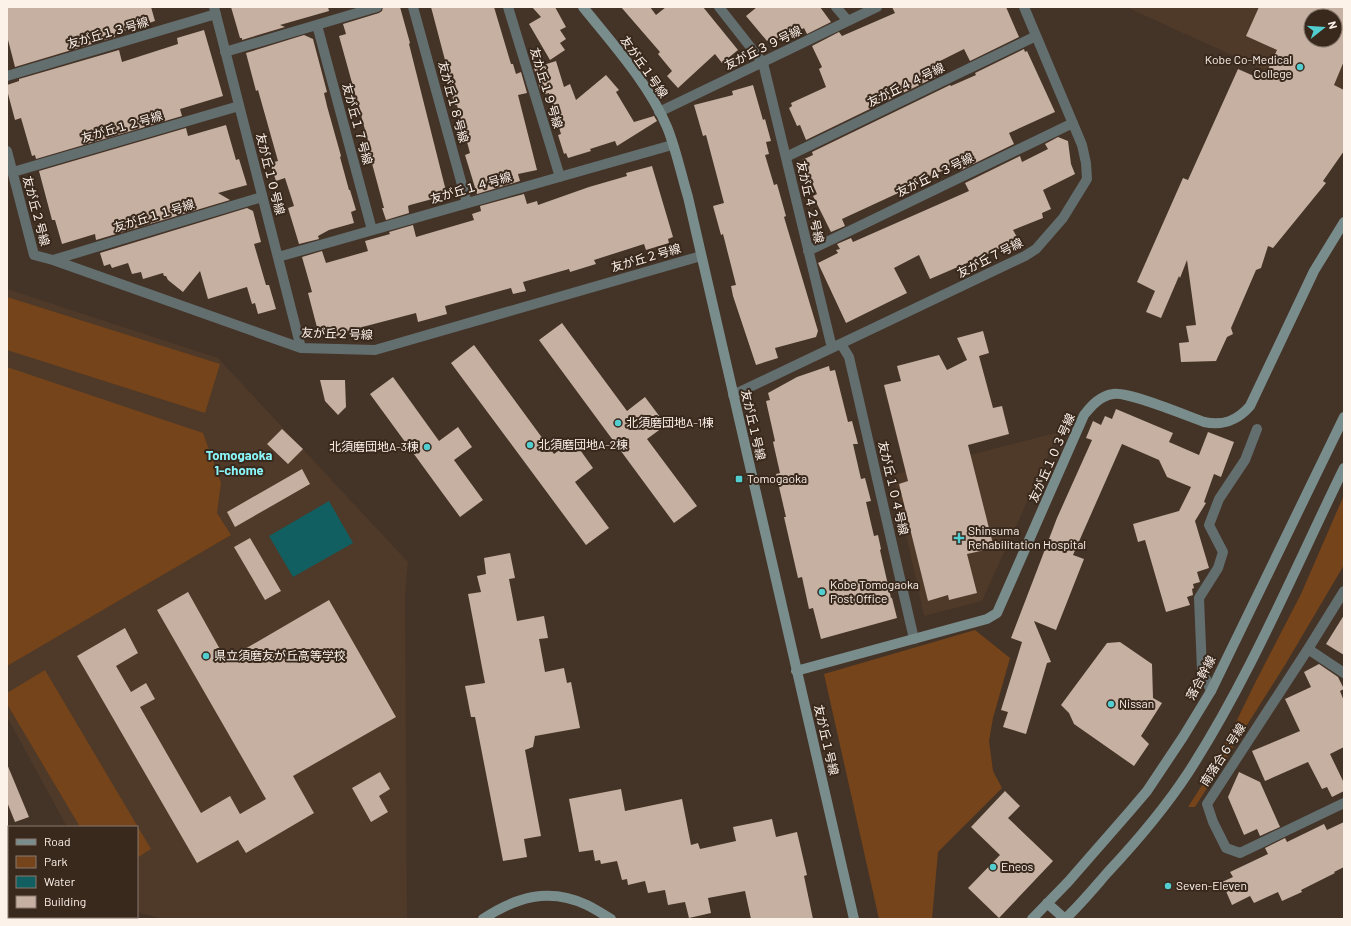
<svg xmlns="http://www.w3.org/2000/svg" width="1351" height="926" font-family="Barlow,'Noto Sans JP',sans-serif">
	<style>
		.built { fill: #4f3928; fill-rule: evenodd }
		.green { fill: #75441a }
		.water { fill: #115f61 }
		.building { fill: #c5b0a1; fill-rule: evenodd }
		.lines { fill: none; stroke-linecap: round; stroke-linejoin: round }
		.street { stroke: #636e6f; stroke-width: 10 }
		.secondary { stroke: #7a8d8d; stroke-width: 10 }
		.poi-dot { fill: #52cdd0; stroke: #39291d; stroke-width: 1.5 }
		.labels { text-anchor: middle; stroke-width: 4; stroke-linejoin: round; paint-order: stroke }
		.street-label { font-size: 12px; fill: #fdf2ea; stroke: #39291d }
		.poi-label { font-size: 12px; fill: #fdf2ea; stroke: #39291d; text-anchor: start }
		.neighbourhood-label { font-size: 13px; font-weight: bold; fill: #8af5f8; stroke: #39291d }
	</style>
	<rect width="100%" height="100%" fill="#443327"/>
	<path class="built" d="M1126,7H1344V129L1315,93ZM1311,16H1335V40H1311Z
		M7,289L218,358L408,562L405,595L407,919H163L137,912V827H67L7,717Z
		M1059,432L982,601L924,616L893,475Z"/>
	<path class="green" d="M7,297L220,364L205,413L7,350Z
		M7,367L203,433L221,483L217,513L231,535L7,666Z
		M1344,495V565L1285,665L1195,807H1188L1215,765L1255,683L1301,594Z
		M975,630L1010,658L993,718L989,741L993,771L1002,788L938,852L932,919H879L824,674Z
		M45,670L151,849L137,858V827H80L7,704V693Z"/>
	<path class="water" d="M329,501L353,543L293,577L269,536Z"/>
	<path class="building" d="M7,7H151L155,21L114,34L115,37L15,67L7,36Z
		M231,7H328L329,11L280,25L285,27L242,40V38H240Z
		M383,7H400L410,43L409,44L447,195L410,205L408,206L409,213L386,220L382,208H384L367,145L369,144L339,36L346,34L343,24L379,13L382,11Z
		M431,7H494L511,64H513L516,74L521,72L527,93L518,95L537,170L518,174L520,181L477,194L465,155L470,153L457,105H455L447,80L450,79Z
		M532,7H555L566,27L560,30L566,39L560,43L565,50L550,60L529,24L541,17Z
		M621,7H650L656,15L666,7H703L738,50L722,63L715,54L678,88L667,76L672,71L658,54L660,52Z
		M757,7H820L831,22L807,34L804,28L799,31L795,24L776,41L772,37L767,41L746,16Z
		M892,7H1006L1019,37L970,61L964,49L938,62L944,73L806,140L800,125L797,126L789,108L792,106L791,103L826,87L819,69L822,67L812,46L839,32L842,36L895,13Z
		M1259,7H1344V61L1334,85L1344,90V151L1323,181L1326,183L1273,248L1268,246L1261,268L1256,270L1231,328L1233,334L1227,337L1216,361L1181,362L1179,343L1189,342L1186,326L1196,325L1187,260L1180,278L1179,276L1161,318L1146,312L1155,291L1137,282L1183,178L1188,180L1238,69L1263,80L1277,50L1246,36ZM1311,16H1335V40H1311Z
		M204,30L223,96L180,109L182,116L36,159L35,155L32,156L21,118L15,120L7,90V85L19,81V79L119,50L122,62L178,44L177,38Z
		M304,35L313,39L327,92L324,93L327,106L341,156L340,157L349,190H350L356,210L351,212L354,223L329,230L318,236L319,239L299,244L288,208L294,206L285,178L276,181L270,163L278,161L258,90L256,91L246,53Z
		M1024,49L1025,52L1027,51L1055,112L1009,133L1014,144L959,171L956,165L921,180L922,182L842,219L845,226L831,232L813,196L817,194L802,160L813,155L812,152L950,85L951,86L976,75L975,73Z
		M556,61L564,87L570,84L576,100L606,75L619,90L616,92L634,122L654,116L657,121L617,146L615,141L590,149L591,151L568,158L566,153L564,154L558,135L561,134L549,93L545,94L543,88L540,89L534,68Z
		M753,85L763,120L765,119L771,141L766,142L769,154L765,155L774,185L777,184L786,216L784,217L818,331L816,337L775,348L778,358L756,365L733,296L731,286L736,285L723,234L721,235L713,206L724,203L706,135L703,136L694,105L733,95L732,91Z
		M226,125L236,160L239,159L247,185L218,193L230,200L96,240L95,234L62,244L55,220H52L39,171L186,128L188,136Z
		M1058,137L1068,141L1071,164L1075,174L1043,190L1051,209L1042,213L1043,218L1013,230L1018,239L988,254L930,279L919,255L894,268L907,293L846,323L818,263L838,253L836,250L840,249L837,244L851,238L853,242L969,191L965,183L1020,156L1022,162L1048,149L1045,144Z
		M652,166L673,237L668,239L669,243L646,250L644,244L594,260L596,264L570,272L569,269L523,282L526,291L513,294L511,288L445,306L447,314L418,322L416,313L347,331L348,333L326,339L325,333L319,335L308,293L312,292L302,257L322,251L326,263L368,251L365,241L390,234L389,232L413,225L416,237L474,220L472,214L481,211L480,206L524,194L527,204L537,201L538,205L589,187L627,176L626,173Z
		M247,208L253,211L261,242L254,244L266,285H269L276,309L258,314L255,303L252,304L247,287L208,299L200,271L183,292L168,280L166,276H164L163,273L143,279L141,272L132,274L128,263L112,268L110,264L104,266L100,253Z
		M562,323L627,411L645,397L666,425L647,439L697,506L674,523L539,340Z
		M983,331L989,353L979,356L993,408L1002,406L1009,434L968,445L994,548L967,554L977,593L949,600L948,595L928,601L899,484L908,481L884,385L901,381L897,366L939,355L947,370L967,360L957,338Z
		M474,345L554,454L573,440L593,468L575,482L609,528L586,545L451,363Z
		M829,366L830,371L835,370L848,422L852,421L858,444H853L861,479L865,478L871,501L866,502L874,536L878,535L881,549L880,550L891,598H892L897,618L821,639L813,608L809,609L802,577L798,578L784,517H786L776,474L780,473L773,442L775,441L766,401L770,400L768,393L797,377Z
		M393,377L439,441L458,427L472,447L454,460L483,500L460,517L370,394Z
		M320,380H345L346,407L338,415L325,401Z
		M1116,409L1173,433L1169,442L1199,455L1208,432L1234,442L1221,477L1214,474L1204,502L1206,503L1195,521L1209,568L1197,572L1200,582L1193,584L1194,588L1192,589L1193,595L1187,597L1190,605L1166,612L1145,540L1138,542L1133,524L1179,511L1191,487L1167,477L1159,460L1122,444L1073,555L1084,559L1056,630L1034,621L1051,662L1047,663L1026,734L1003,727L1008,712L1001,710L1022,642L1011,638L1057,518L1092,440L1086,438L1093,421L1101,425L1105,416L1112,419Z
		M282,429L303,449L288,464L267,444Z
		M302,469L310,484L235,527L227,512Z
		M250,538L281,591L265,600L234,547Z
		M510,553L515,578L509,579L517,621L544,616L548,638L539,639L545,672L564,668L567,683L571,682L580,728L535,736L533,747L525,750L541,836L524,839L527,857L503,861L475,717H471L465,686L485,683L468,594L481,592L477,576L486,574L484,558Z
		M188,592L226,660L329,600L396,717L293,776L314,813L246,853L238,840L197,863L77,656L125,628L138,653L116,666L131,692L146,683L155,699L140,707L201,813L230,796L240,814L266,799L157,610Z
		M1344,615V655L1326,644Z
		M1120,642L1152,664L1153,698L1162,703L1141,736L1149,744L1134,766L1074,724L1069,713L1061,705L1107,643Z
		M1319,664L1338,677L1344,689L1340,691L1344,701V747L1330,754L1344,783V791L1332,797L1327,787L1322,789L1308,762L1265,781L1252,751L1300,731L1285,699L1311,687L1304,672Z
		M7,764L29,817L15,822L7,802Z
		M380,772L390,789L379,796L388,812L371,822L352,788Z
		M1239,772L1260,782L1280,827L1260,836L1257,829L1244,835L1228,797Z
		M621,789L625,811L682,799L691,845L698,843L700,849L736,841L733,827L772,819L776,837L797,832L807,875L804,876L813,919H751L745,891L708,898L711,913L689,918L685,902L668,905L665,890L648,893L645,881L628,885L627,879L622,880L617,861L601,864L600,860L595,861L593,850L579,852L569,799Z
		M1005,791L1020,806L1008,818L1053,861L999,918L968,888L1000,855L971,827Z
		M1344,822V867L1334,872L1335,873L1301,890L1302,892L1282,901L1278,892L1254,903L1250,896L1232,905L1222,882L1233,877L1230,872L1268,854L1265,848L1285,838L1287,842L1324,824L1327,830Z"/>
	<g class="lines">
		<path class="street" d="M214,7L301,348
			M413,7L467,203
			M508,7L560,177
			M719,7L763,63L832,348
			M836,7L848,21
			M317,25L372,230
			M225,52L377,7
			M7,76L216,14
			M659,112L877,7
			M7,151L34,255L53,260L301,348L375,350L701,256
			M786,157L1036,36
			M13,172L239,106
			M808,251L1073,123
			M278,257L672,145
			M53,260L262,197
			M841,344L849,357L914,639
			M733,395L1025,256L1036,249L1063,218L1087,179L1086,163L1082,145L1024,7
			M1344,591L1308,649L1207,804L1213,822L1226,848L1240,853L1344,803
			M1308,649L1344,673
			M1211,691L1202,670L1199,598L1218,568L1223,552L1209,525L1219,499L1245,460L1257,429
			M7,907L9,909
			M24,917L27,919"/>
		<path class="secondary" d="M583,7C612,43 649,84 667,127C676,149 681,174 688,197L854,919
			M796,671L987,619L997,613L1084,415C1092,405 1100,396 1113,394C1128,391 1187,416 1204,422C1223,426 1237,421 1250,406L1314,271L1344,222
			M1047,903L1065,919
			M483,919C516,897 549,887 587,905C595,909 603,914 611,919
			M1032,919L1068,882L1130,811L1147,791L1183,737L1211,691L1344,417
			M1065,919C1081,904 1094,888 1108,872C1137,841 1165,808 1188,773C1250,677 1294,570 1344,468"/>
	</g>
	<g class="poi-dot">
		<circle cx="1300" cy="67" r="4"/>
		<circle cx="618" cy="423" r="4"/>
		<circle cx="530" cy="445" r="4"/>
		<circle cx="427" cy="447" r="4"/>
		<rect x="735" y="475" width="8" height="8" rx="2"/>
		<path d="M957 532h4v4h4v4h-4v4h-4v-4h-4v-4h4z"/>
		<circle cx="822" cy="592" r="4"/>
		<circle cx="206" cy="656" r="4"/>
		<circle cx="1111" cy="704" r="4"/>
		<circle cx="993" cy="867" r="4"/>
		<circle cx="1168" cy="886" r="4"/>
	</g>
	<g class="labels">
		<g class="street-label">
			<text transform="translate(108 33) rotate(-16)" y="4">友が丘１３号線</text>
			<text transform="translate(763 48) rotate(-26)" y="4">友が丘３９号線</text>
			<text transform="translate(644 67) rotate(55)" y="4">友が丘１号線</text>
			<text transform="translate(906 85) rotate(-26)" y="4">友が丘４４号線</text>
			<text transform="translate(546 88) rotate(73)" y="4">友が丘１９号線</text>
			<text transform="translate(453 102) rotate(75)" y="4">友が丘１８号線</text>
			<text transform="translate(357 124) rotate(75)" y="4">友が丘１７号線</text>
			<text transform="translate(122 127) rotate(-16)" y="4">友が丘１２号線</text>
			<text transform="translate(270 174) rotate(76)" y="4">友が丘１０号線</text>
			<text transform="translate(935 175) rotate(-26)" y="4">友が丘４３号線</text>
			<text transform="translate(471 188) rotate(-16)" y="4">友が丘１４号線</text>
			<text transform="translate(810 202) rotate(77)" y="4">友が丘４２号線</text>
			<text transform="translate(36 211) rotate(75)" y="4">友が丘２号線</text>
			<text transform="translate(154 216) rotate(-17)" y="4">友が丘１１号線</text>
			<text transform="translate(646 258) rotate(-16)" y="4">友が丘２号線</text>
			<text transform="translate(990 258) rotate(-27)" y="4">友が丘７号線</text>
			<text transform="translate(337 334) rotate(2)" y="4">友が丘２号線</text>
			<text transform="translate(753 425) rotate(77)" y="4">友が丘１号線</text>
			<text transform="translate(1052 458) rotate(-66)" y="4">友が丘１０３号線</text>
			<text transform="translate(893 488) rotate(77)" y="4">友が丘１０４号線</text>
			<text transform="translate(1201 678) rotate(-62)" y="4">落合幹線</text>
			<text transform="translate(826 740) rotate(77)" y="4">友が丘１号線</text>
			<text transform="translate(1223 755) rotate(-57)" y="4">南落合６号線</text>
		</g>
		<g class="poi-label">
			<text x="1292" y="64" text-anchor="end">Kobe Co-Medical<tspan x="1292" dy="14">College</tspan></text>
			<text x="626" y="427">北須磨団地A-1棟</text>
			<text x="538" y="449">北須磨団地A-2棟</text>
			<text x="419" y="451" text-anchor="end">北須磨団地A-3棟</text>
			<text x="747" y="483">Tomogaoka</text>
			<text x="968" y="535">Shinsuma<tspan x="968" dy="14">Rehabilitation Hospital</tspan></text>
			<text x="830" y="589">Kobe Tomogaoka<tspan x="830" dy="14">Post Office</tspan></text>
			<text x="214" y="660">県立須磨友が丘高等学校</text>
			<text x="1119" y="708">Nissan</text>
			<text x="1001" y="871">Eneos</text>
			<text x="1176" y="890">Seven-Eleven</text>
		</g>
		<g class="neighbourhood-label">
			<text x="239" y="460">Tomogaoka<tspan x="239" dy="15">1-chome</tspan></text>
		</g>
	</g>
	<rect width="1351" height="926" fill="none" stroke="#fdf2ea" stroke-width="16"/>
	<rect x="8" y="826" width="130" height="92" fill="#39291d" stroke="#87796f"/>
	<rect x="16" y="839" width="20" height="6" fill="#7a8d8d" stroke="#87796f"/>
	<text x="44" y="846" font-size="12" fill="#fdf2ea">Road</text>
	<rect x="16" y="856" width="20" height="12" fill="#75441a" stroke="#87796f"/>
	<text x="44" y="866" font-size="12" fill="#fdf2ea">Park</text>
	<rect x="16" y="876" width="20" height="12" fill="#115f61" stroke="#87796f"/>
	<text x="44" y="886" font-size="12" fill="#fdf2ea">Water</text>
	<rect x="16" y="896" width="20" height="12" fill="#c5b0a1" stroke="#87796f"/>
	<text x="44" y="906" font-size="12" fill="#fdf2ea">Building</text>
	<g transform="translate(1323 28) rotate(73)"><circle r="19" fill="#39291d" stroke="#87796f"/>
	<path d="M0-3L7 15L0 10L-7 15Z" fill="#52cdd0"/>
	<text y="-6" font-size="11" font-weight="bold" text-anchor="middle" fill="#fdf2ea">N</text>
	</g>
</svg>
